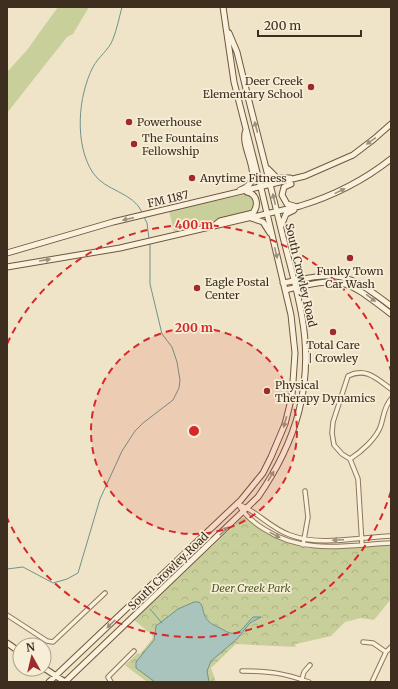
<svg xmlns="http://www.w3.org/2000/svg" width="398" height="689" font-family="Merriweather,serif">
	<style>
		.green { fill: #c9cf9b }
		.park { fill: url(#park-crowns) }
		.water { fill: #a9c4bc; stroke: #6f938a }
		.lines { fill: none; stroke-linecap: round; stroke-linejoin: round }
		.stream { stroke: #6f938a; stroke-width: 1 }
		.street-casing { stroke: #8d765c; stroke-width: 5.5 }
		.secondary-casing { stroke: #6f573f; stroke-width: 7 }
		.street { stroke: #faf1dc; stroke-width: 3.5 }
		.secondary { stroke: #faf1dc; stroke-width: 5 }
		.oneway { fill: #9c907e }
		.ring { fill: none; stroke: #d62828; stroke-width: 2; stroke-dasharray: 7 5 }
		.poi-dot { fill: #9e2a2b; stroke: #f7eed8; stroke-width: 1.5 }
		.labels { text-anchor: middle; stroke-width: 3.5; stroke-linejoin: round; paint-order: stroke }
		.poi-label { font-size: 11px; fill: #3d2e20; stroke: #f7eed8; text-anchor: start }
		.street-label { font-size: 11px; fill: #3d2e20; stroke: #f7eed8 }
		.park-label { font-size: 11px; font-style: italic; fill: #4d5a26; stroke: #f7eed8 }
		.centre { fill: #d62828; stroke: #f7eed8; stroke-width: 2 }
		.ring-label { font-size: 12px; text-anchor: middle; font-weight: bold; fill: #d62828; stroke: #f7eed8; stroke-width: 3.5; stroke-linejoin: round; paint-order: stroke }
	</style>
	<defs>
		<pattern id="park-crowns" width="20" height="18" patternUnits="userSpaceOnUse"><rect width="20" height="18" fill="#c9cf9b"/><path d="M2 6a3 3 0 1 1 6 0M12 15a3 3 0 1 1 6 0" fill="none" stroke="#aeb285"/></pattern>
	</defs>
	<rect width="100%" height="100%" fill="#f0e4c8"/>
	<path class="green" d="M58,7H89L73,34L67,37L7,113V72L27,50Z
		M247,194L253,198L255,205L251,212L174,232L169,211Z"/>
	<path class="park" d="M242,518H246C304,563 326,544 391,546V599L374,620L361,618L345,622L331,636L296,644L295,647L236,644L211,668L216,682H147L125,665L138,653L140,654L153,638L152,635L134,620Z"/>
	<path class="water" d="M194,602H199C204,606 202,611 205,616C208,623 214,625 220,628C239,640 240,630 253,617H261L250,623L237,639L211,661L207,671L209,682H155L136,668V662L154,640L156,626L178,609Z"/>
	<g class="lines">
		<path class="stream" d="M122,7C119,18 117,29 113,39C109,50 98,57 93,67C78,96 74,144 93,173C105,191 133,192 142,212
			M144,217L147,223L149,239
			M7,569L23,567L53,583L67,579L78,573L100,499L122,451L135,431L143,423L173,400L179,388L180,380L177,362L172,347L162,334L150,284V244
			M150,609L162,623"/>
		<defs>
			<path id="street" d="M350,459C361,452 377,438 381,425C384,415 384,407 391,399
				M238,504C244,515 253,522 264,529C304,555 347,545 391,543
				M238,504C257,511 270,528 290,535C322,547 358,537 391,536
				M303,545L308,517L305,491
				M362,545L358,479L350,459L342,454L334,445L332,433L333,422L348,376C366,367 377,379 391,389
				M7,615L47,641L53,642L105,593
				M363,642L373,643L386,652
				M242,671C270,671 283,673 309,682
				M111,682L108,677L134,651
				M301,682L304,672L310,665
				M372,682L386,652L391,647"/>
			<path id="secondary" d="M268,169L277,178H290
				M291,184L284,187L282,195L287,204L294,206
				M240,190C269,181 238,148 246,130
				M251,218L263,222L270,233
				M215,225L220,221L253,213C259,205 257,194 247,192
				M281,226L286,214L294,210
				M7,253L113,222L305,176L353,155L374,139L391,124
				M7,267L120,248L300,206C333,196 363,181 391,159
				M283,283C339,271 345,271 391,306
				M285,290C343,276 344,278 391,314
				M7,643L20,652
				M44,668L65,682
				M49,682L241,500L263,473L271,457L285,424L292,396L295,353L291,315L261,188L234,82L223,7
				M65,682L258,497C296,442 314,385 302,317C297,287 288,258 281,229C267,170 251,111 237,52L229,33"/>
		</defs>
		<use href="#street" class="street-casing"/>
		<use href="#secondary" class="secondary-casing"/>
		<use href="#street" class="street"/>
		<use href="#secondary" class="secondary"/>
	</g>
	<defs><path id="oneway-solid" d="M-6-.8H1V-3.2L6.5 0L1 3.2V.8H-6Z"/></defs>
	<g class="oneway">
		<use href="#oneway-solid" transform="translate(256 127) rotate(-105)"/>
		<use href="#oneway-solid" transform="translate(371 141) rotate(145)"/>
		<use href="#oneway-solid" transform="translate(340 191) rotate(-26)"/>
		<use href="#oneway-solid" transform="translate(274 199) rotate(-103)"/>
		<use href="#oneway-solid" transform="translate(128 219) rotate(167)"/>
		<use href="#oneway-solid" transform="translate(276 253) rotate(77)"/>
		<use href="#oneway-solid" transform="translate(45 260) rotate(-9)"/>
		<use href="#oneway-solid" transform="translate(371 298) rotate(37)"/>
		<use href="#oneway-solid" transform="translate(285 422) rotate(106)"/>
		<use href="#oneway-solid" transform="translate(271 476) rotate(-59)"/>
		<use href="#oneway-solid" transform="translate(224 531) rotate(-44)"/>
		<use href="#oneway-solid" transform="translate(275 535) rotate(27)"/>
		<use href="#oneway-solid" transform="translate(338 540) rotate(177)"/>
		<use href="#oneway-solid" transform="translate(111 624) rotate(137)"/>
	</g>
	<circle cx="194" cy="431" r="103" fill="#d62828" fill-opacity=".12"/>
	<g class="ring">
		<circle cx="194" cy="431" r="103"/>
		<path d="M391 491A206 206 0 0 1 7 518M7 344A206 206 0 0 1 391 371"/>
	</g>
	<g class="poi-dot">
		<circle cx="311" cy="87" r="4"/>
		<circle cx="129" cy="122" r="4"/>
		<circle cx="134" cy="144" r="4"/>
		<circle cx="192" cy="178" r="4"/>
		<circle cx="350" cy="258" r="4"/>
		<circle cx="197" cy="288" r="4"/>
		<circle cx="333" cy="332" r="4"/>
		<circle cx="267" cy="391" r="4"/>
	</g>
	<g class="labels">
		<g class="poi-label">
			<text x="303" y="85" text-anchor="end">Deer Creek<tspan x="303" dy="13">Elementary School</tspan></text>
			<text x="137" y="126">Powerhouse</text>
			<text x="142" y="142">The Fountains<tspan x="142" dy="13">Fellowship</tspan></text>
			<text x="200" y="182">Anytime Fitness</text>
			<text x="350" y="275" text-anchor="middle">Funky Town<tspan x="350" dy="13">Car Wash</tspan></text>
			<text x="205" y="286">Eagle Postal<tspan x="205" dy="13">Center</tspan></text>
			<text x="333" y="349" text-anchor="middle">Total Care<tspan x="333" dy="13">| Crowley</tspan></text>
			<text x="275" y="389">Physical<tspan x="275" dy="13">Therapy Dynamics</tspan></text>
		</g>
		<g class="street-label">
			<text transform="translate(168 199) rotate(-13)" y="4">FM 1187</text>
			<text transform="translate(301 275) rotate(77)" y="4">South Crowley Road</text>
			<text transform="translate(168 571) rotate(-44)" y="4">South Crowley Road</text>
		</g>
		<g class="park-label">
			<text x="251" y="592">Deer Creek Park</text>
		</g>
	</g>
	<circle cx="194" cy="431" r="6" class="centre"/>
	<g class="ring-label">
		<text x="194" y="229">400 m</text>
		<text x="194" y="332">200 m</text>
	</g>
	<rect width="398" height="689" fill="none" stroke="#3d2e20" stroke-width="16"/>
	<g transform="translate(32 657) rotate(352)"><circle r="19" fill="#f7eed8" stroke="#ada18e"/>
	<path d="M0-3L7 15L0 10L-7 15Z" fill="#9e2a2b"/>
	<text y="-6" font-size="11" font-weight="bold" text-anchor="middle" fill="#3d2e20">N</text>
	</g>
	<path d="M258 30v6h103v-6" fill="none" stroke="#3d2e20" stroke-width="2"/>
	<text x="264" y="30" font-size="12" fill="#3d2e20" stroke="#f7eed8" stroke-width="3" paint-order="stroke">200 m</text>
</svg>
